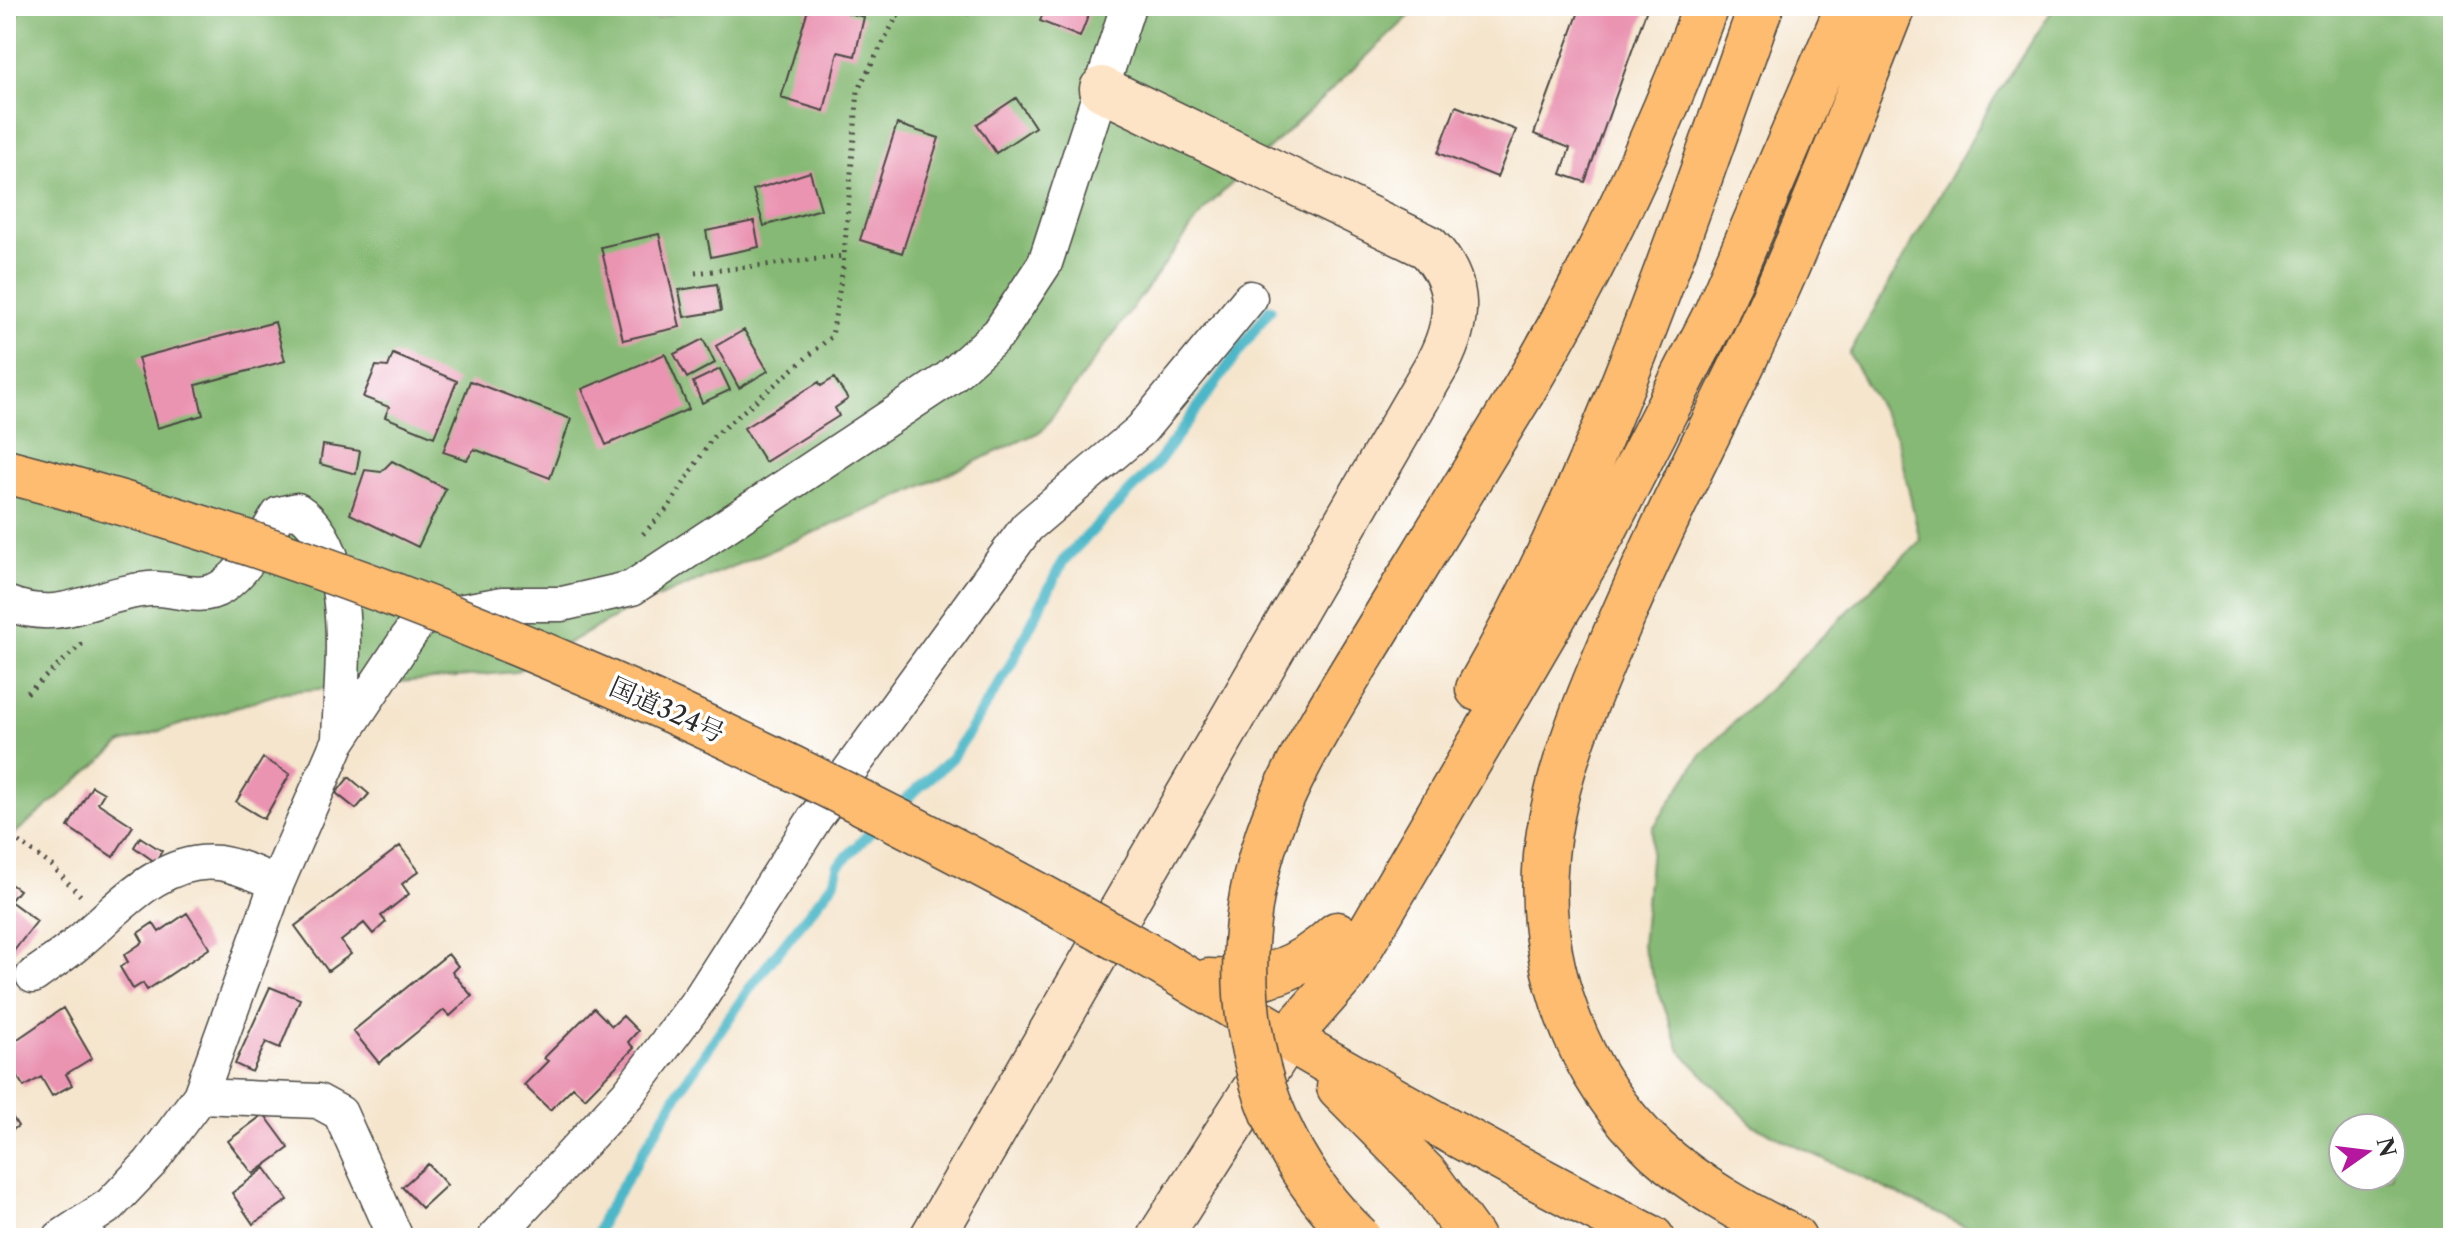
<svg xmlns="http://www.w3.org/2000/svg" width="2459" height="1244" font-family="'Libre Caslon Text','Noto Serif JP',serif">
	<style>
		.forest { fill: #86b974; stroke: #587250; stroke-width: 2; fill-rule: evenodd }
		.lines { fill: none; stroke-linecap: round; stroke-linejoin: round }
		.stream { stroke: #4bb7c8; stroke-width: 11 }
		.building { fill: #ea94b2 }
		.street-casing { stroke: #494743; stroke-width: 37 }
		.secondary-casing { stroke: #494743; stroke-width: 47 }
		.highway-casing { stroke: #494743; stroke-width: 47 }
		.path { stroke: #494743; stroke-width: 5; stroke-dasharray: 2 6; stroke-linecap: butt }
		.street { stroke: #fff; stroke-width: 34 }
		.secondary { stroke: #fee4c6; stroke-width: 44 }
		.highway { stroke: #fdbc70; stroke-width: 44 }
		.highway-bridge-casing { stroke: #494743; stroke-width: 47; stroke-linecap: butt }
		.highway-bridge { stroke: #fdbc70; stroke-width: 44 }
		.labels { text-anchor: middle; stroke-width: 7; stroke-linejoin: round; paint-order: stroke }
		.street-label { font-size: 26px; fill: #2b2b2b; stroke: #fff }
	</style>
	<rect width="100%" height="100%" fill="#fff"/>
	<filter id="ink" filterUnits="userSpaceOnUse"><feTurbulence type="fractalNoise" baseFrequency=".0125" numOctaves="2"/><feDisplacementMap in="SourceGraphic" scale="16" xChannelSelector="R" yChannelSelector="G"/><feConvolveMatrix kernelMatrix="1 2 1 2 8 2 1 2 1" color-interpolation-filters="sRGB"/></filter>
	<filter id="wash" filterUnits="userSpaceOnUse"><feTurbulence type="fractalNoise" baseFrequency=".006" numOctaves="4" result="noise"/><feDisplacementMap in="SourceGraphic" scale="32" xChannelSelector="R" yChannelSelector="G"/><feGaussianBlur stdDeviation="1.8" result="paint"/><feColorMatrix in="noise" values="0 0 0 0 0 0 0 0 0 0 0 0 0 0 0 0 0 1.4 0 .05"/><feComposite in="paint" operator="in"/></filter>
	<g filter="url(#wash)">
		<rect width="100%" height="100%" fill="#f5e5cd"/>
		<path class="forest" d="M22,6H633L656,19L690,6H1420L1206,208L1042,431L887,502L626,611L515,672L284,692L122,743L6,841V43Z
			M2055,6H2453V1238H1988L1753,1125L1680,1051L1642,945L1653,828L1701,755L1920,541L1897,438L1849,354L1994,99ZM2343,1128H2391V1176H2343Z"/>
		<g class="lines">
			<path class="stream" d="M894,810L952,758L1008,670L1063,561L1155,466L1270,309
				M596,1238L603,1218L685,1082L754,982L834,882L838,866L881,821"/>
		</g>
		<g id="blocks">
			<path class="building" d="M809,6H849L848,13L864,17L855,56L838,52L824,111L781,98Z
				M1046,6H1092L1080,37L1040,21Z
				M1581,6H1648L1585,182L1561,174L1570,148L1534,134Z
				M1016,98L1035,127L996,153L977,124Z
				M1456,106L1516,130L1497,177L1438,153Z
				M897,124L939,138L902,253L860,240Z
				M810,172L821,209L764,226L753,190Z
				M754,221L759,247L711,257L706,231Z
				M659,234L680,327L623,340L601,247Z
				M717,284L721,311L684,317L679,290Z
				M275,322L285,361L196,385L203,415L157,428L138,358Z
				M744,330L768,371L739,388L716,346Z
				M703,339L715,363L687,378L674,354Z
				M393,354L457,381L434,437L385,417L389,407L363,397L376,366L388,367Z
				M665,354L689,409L606,445L582,389Z
				M720,369L730,390L702,403L693,382Z
				M834,378L848,399L835,408L839,416L765,462L744,428L819,382L821,386Z
				M470,381L571,419L550,478L474,449L467,460L443,452Z
				M323,445L360,451L356,474L320,464Z
				M392,461L446,489L418,547L350,514L365,470L381,472Z
				M263,758L290,774L264,819L236,802Z
				M349,777L369,794L356,809L336,793Z
				M92,786L104,793L98,803L133,826L113,857L68,827Z
				M140,837L162,851L155,862L134,847Z
				M400,846L419,871L402,884L409,894L381,916L386,922L373,934L364,923L341,941L351,954L328,971L295,926Z
				M6,881L19,890L10,901L37,921L6,961Z
				M187,913L210,948L147,990L143,983L133,989L120,967L128,962L124,955L143,942L138,933L153,923L159,932Z
				M448,954L458,966L452,972L472,996L450,1016L444,1010L379,1063L353,1031Z
				M270,987L300,999L280,1048L266,1042L252,1072L235,1064Z
				M63,1008L92,1058L66,1074L72,1085L52,1096L41,1077L24,1087L15,1073L6,1078V1047Z
				M594,1008L612,1026L623,1016L638,1031L628,1042L634,1048L585,1098L573,1087L550,1110L524,1085L548,1061L544,1058Z
				M6,1107L18,1126L6,1135Z
				M264,1114L289,1148L253,1174L228,1141Z
				M428,1164L447,1185L422,1208L402,1187Z
				M265,1168L288,1200L253,1224L232,1193Z"/>
		</g>
	</g>
	<g filter="url(#ink)">
		<use href="#blocks" fill-opacity="0" stroke="#494743" stroke-width="2"/>
		<g class="lines">
			<defs>
				<path id="street" d="M6,603C64,626 92,594 149,589C174,587 198,602 222,587C246,571 263,538 279,514L297,510C359,551 341,674 339,738
					M33,976C47,966 61,957 73,947C114,914 159,856 219,863C239,866 258,875 277,883
					M200,1096L318,1101L340,1113L396,1238
					M60,1238L110,1205L150,1163L200,1096L277,883L338,742L420,619L503,604H562L632,588L949,378L999,333L1045,263L1128,6
					M495,1238L628,1094L701,997L815,818L1027,527L1141,430L1250,298"/>
				<path id="secondary" d="M932,1238L1438,363C1460,320 1462,283 1428,247L1102,89
					M1159,1238L1279,1051"/>
				<path id="highway" d="M1523,391C1595,268 1656,140 1706,6
					M1478,689C1601,475 1678,238 1761,6
					M1156,960C1318,1059 1483,1152 1652,1238
					M1209,981C1261,983 1299,970 1337,934
					M1287,1039L1347,971L1604,531L1716,313L1848,6
					M1339,1087L1427,1176L1472,1238
					M1794,1238C1746,1214 1697,1187 1657,1151C1577,1077 1536,965 1546,856C1553,780 1585,704 1615,634C1654,543 1698,454 1742,365C1799,248 1845,127 1893,6"/>
			</defs>
			<use href="#street" class="street-casing"/>
			<use href="#secondary" class="secondary-casing"/>
			<use href="#highway" class="highway-casing"/>
			<path class="path" d="M695,273L844,256
				M643,534L668,508L713,437L832,336L843,267L858,90L897,16L937,6L973,14L989,6
				M27,693L83,643
				M6,832L52,866L81,896"/>
			<use href="#street" class="street"/>
			<use href="#secondary" class="secondary"/>
			<use href="#highway" class="highway"/>
			<defs>
				<path id="highway-bridge" d="M6,471C411,575 793,755 1156,960
					M1359,1238C1236,1122 1215,942 1285,792C1314,730 1352,672 1387,614C1433,539 1478,465 1523,391"/>
			</defs>
			<use href="#highway-bridge" class="highway-bridge-casing"/>
			<use href="#highway-bridge" class="highway-bridge"/>
		</g>
	</g>
	<g class="labels">
		<g class="street-label">
			<text transform="translate(667 710) rotate(24)" y="9">国道324号</text>
		</g>
	</g>
	<rect width="2459" height="1244" fill="none" stroke="#fff" stroke-width="32"/>
	<g transform="translate(2367 1152) rotate(76)"><circle r="38" fill="#ffffff" stroke="#aaaaaa" stroke-width="2"/>
	<path d="M0-6L14 30L0 20L-14 30Z" fill="#b5179e"/>
	<text y="-12" font-size="22" font-weight="bold" text-anchor="middle" fill="#2b2b2b">N</text>
	</g>
</svg>
